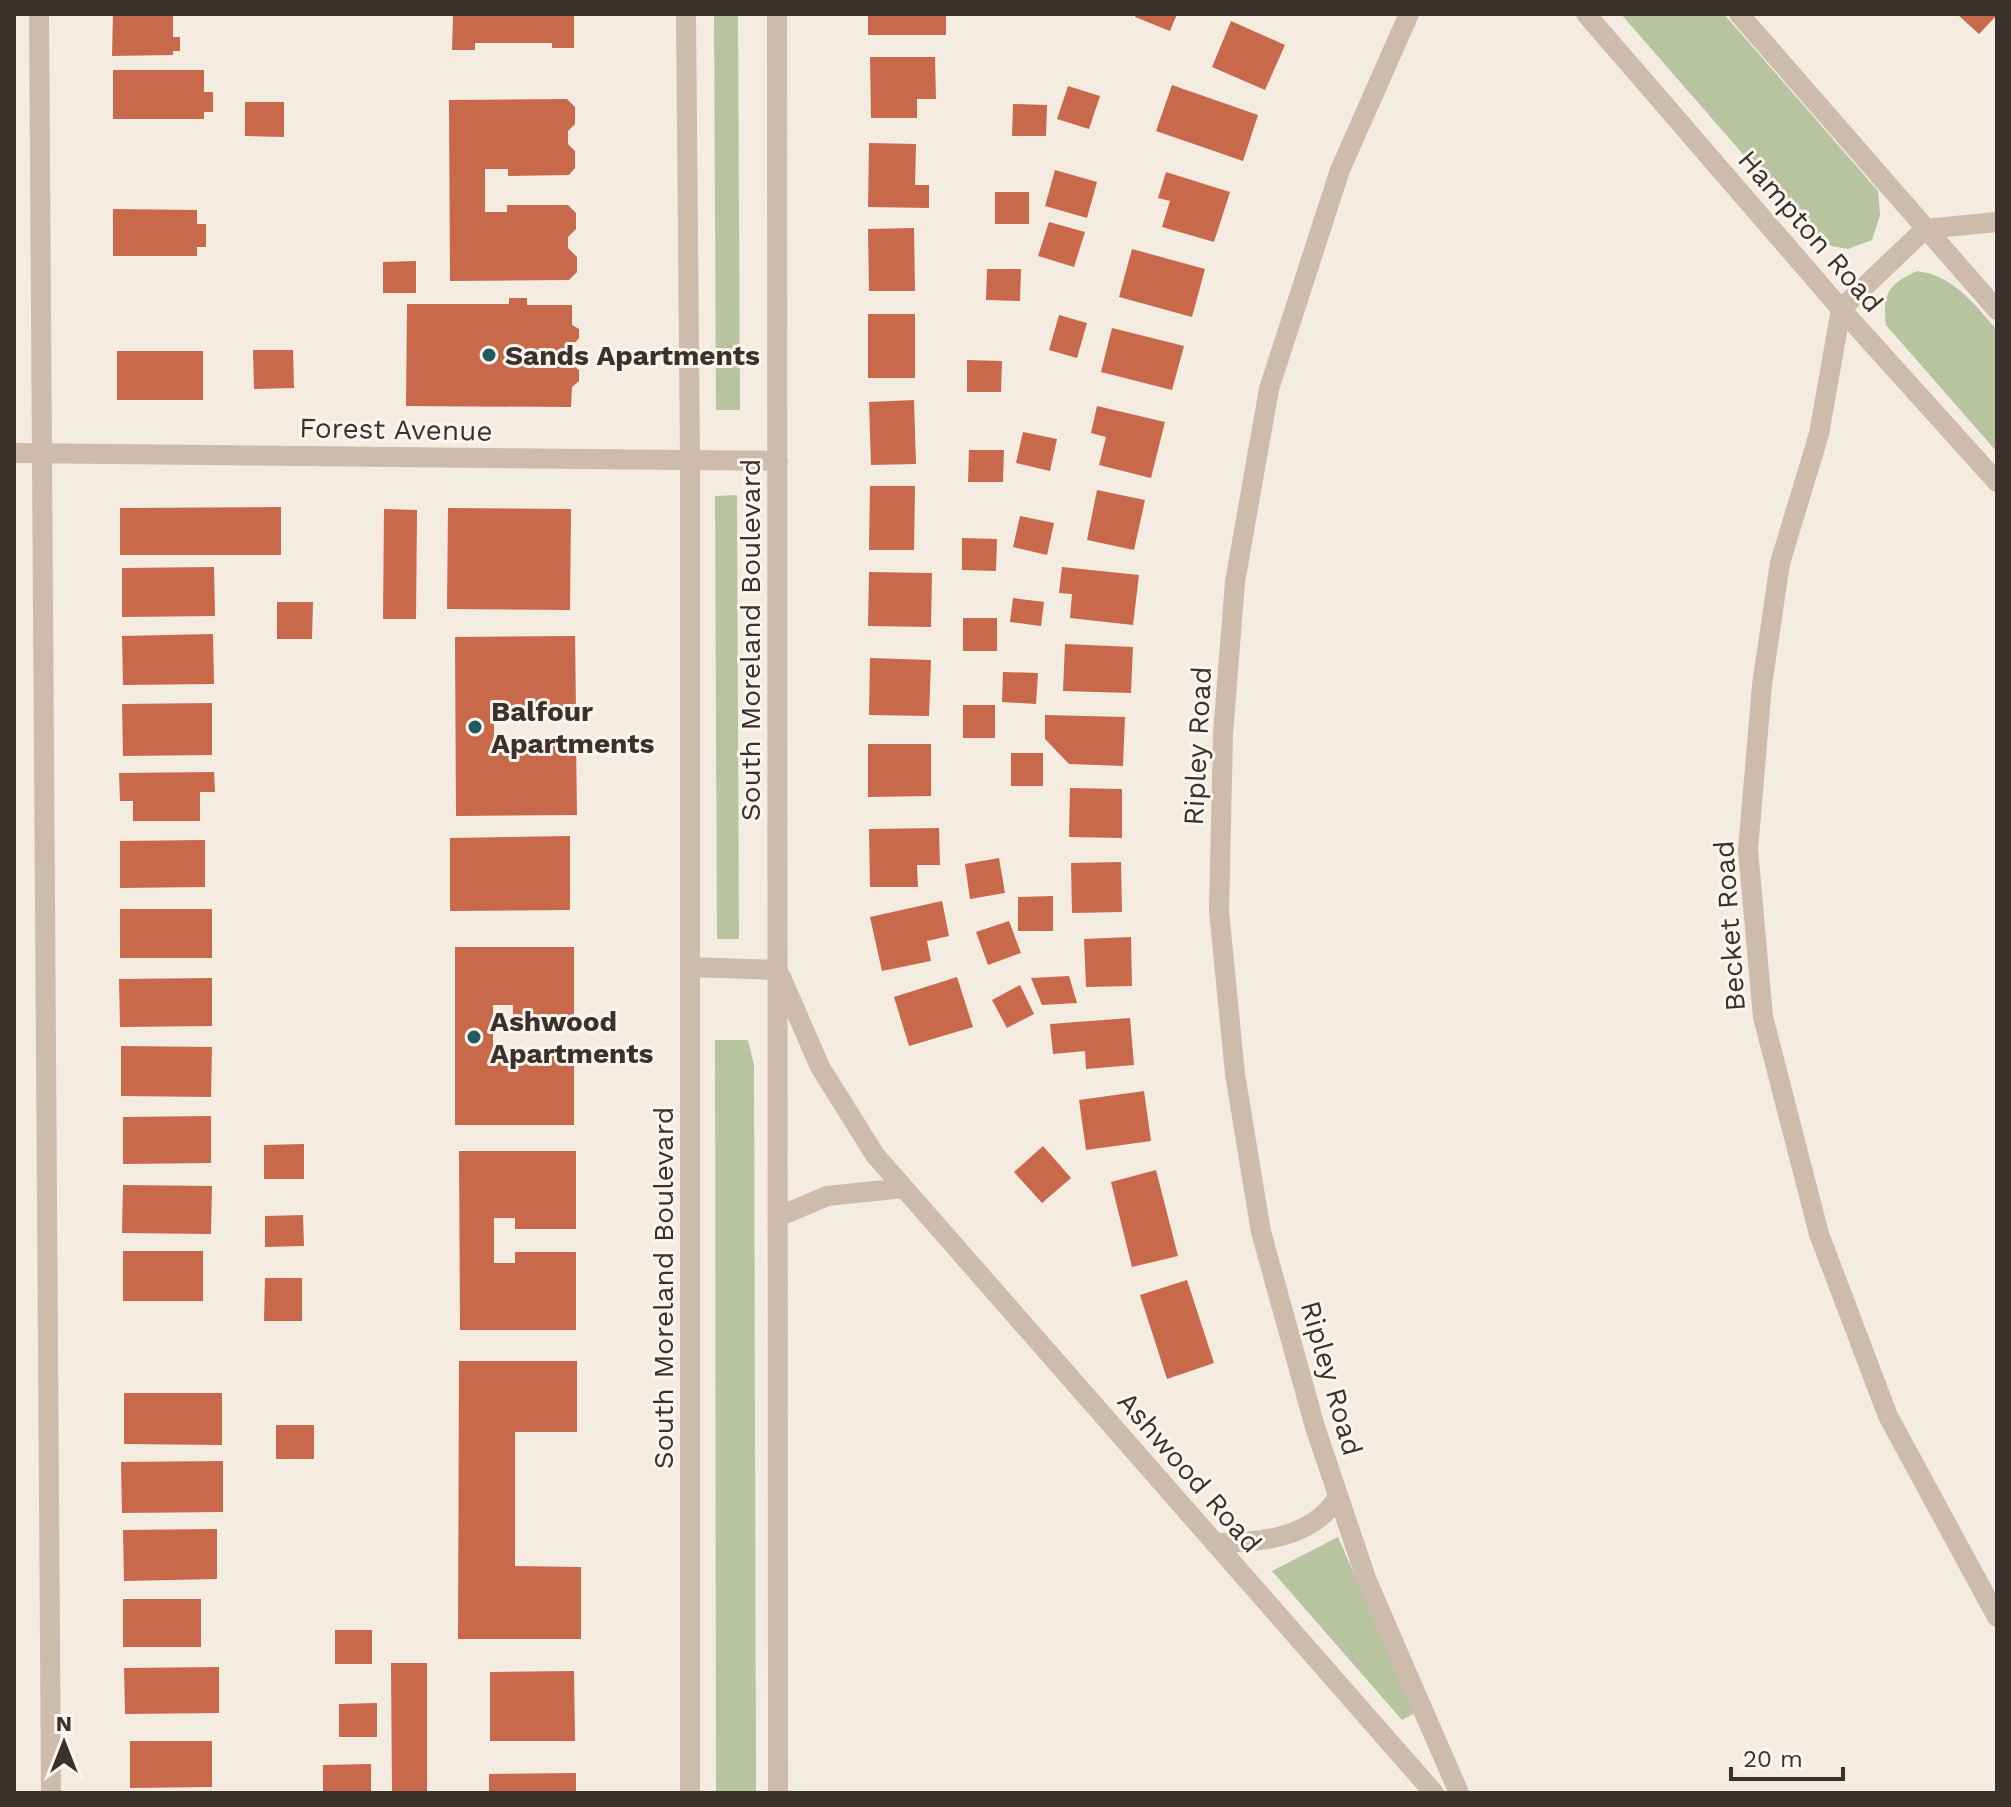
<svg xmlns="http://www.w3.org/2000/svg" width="2011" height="1807" font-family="'Work Sans',sans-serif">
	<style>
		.green { fill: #b8c4a0 }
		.building { fill: #c8694b }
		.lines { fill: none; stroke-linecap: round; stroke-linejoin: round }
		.minor { stroke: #cdbbac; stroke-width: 20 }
		.poi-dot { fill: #1f5a5e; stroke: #fbf5ee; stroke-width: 3 }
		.labels { text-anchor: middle; stroke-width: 6; stroke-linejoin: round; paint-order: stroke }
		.street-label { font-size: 28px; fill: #3b302b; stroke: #fbf5ee }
		.poi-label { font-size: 28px; font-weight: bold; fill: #3b302b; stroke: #fbf5ee; text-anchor: start }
	</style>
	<rect width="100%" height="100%" fill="#f4ebe1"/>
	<path class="green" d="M714,14H738L740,410H716Z
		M1621,14H1724L1878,191L1880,215L1872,240L1848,249L1821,244Z
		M1917,271C1954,276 1973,303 1997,330V452L1886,325C1882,293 1889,284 1917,271Z
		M737,495L739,939H717L715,496Z
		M715,1040H748L754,1065L756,1793H716Z
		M1338,1537L1415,1713L1402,1720L1272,1571Z"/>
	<path class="building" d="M113,14H173V37H180V51H173V55L112,56Z
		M453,14H574V48H552V43H475V50H452Z
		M868,14H946V35H868Z
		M1136,14H1177L1170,31L1135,17Z
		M1957,14H1997V15L1979,34Z
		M1231,21L1285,45L1265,90L1212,67Z
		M870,57H935L936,99H917V118H871Z
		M113,70H204V92H213V112H204V119H113Z
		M1172,85L1258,115L1243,161L1156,131Z
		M1068,86L1100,96L1089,129L1057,119Z
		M567,99L575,107V124L568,131V144L575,151V168L569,175L508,176V169H485V212H507V205H568L576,213V229L568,237V248L577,257V272L569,280L450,281L449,100Z
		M245,102H284V137L245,136Z
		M1013,104L1047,105L1046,136H1012Z
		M869,143L916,144L915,185H929V208L868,207Z
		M1055,170L1097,182L1087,218L1045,206Z
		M1166,172L1230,192L1214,242L1162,227L1170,201L1158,198Z
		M995,192H1029V224H995Z
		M113,209L197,210V224H206V247H197V256H113Z
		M1049,222L1085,232L1074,267L1038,256Z
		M914,228L915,291H869L868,229Z
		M1132,249L1205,269L1192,317L1119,297Z
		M416,261V293H383V262Z
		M987,269H1021L1020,301L986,300Z
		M509,298H527V305H572V325L579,329V338L572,346L571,364L579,370V381L572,387L571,407L406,406L407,304H509Z
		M868,314H915V378H868Z
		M1059,315L1087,323L1077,358L1049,350Z
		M1112,328L1184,346L1172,390L1101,372Z
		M253,350H293L294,388L254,389Z
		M117,351H203V400H117Z
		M967,360L1002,361L1001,392H967Z
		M914,400L916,464L871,465L869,402Z
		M1097,406L1165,422L1151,478L1099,465L1106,437L1091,433Z
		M1023,432L1057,439L1050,471L1016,463Z
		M969,450H1004L1003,482H968Z
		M870,486H915L914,550H869Z
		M1097,490L1145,500L1134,550L1087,540Z
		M281,507V555H120V508Z
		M448,508L571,509L570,610L447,609Z
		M384,509L417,510L416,619H383Z
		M1020,516L1054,523L1047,555L1013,547Z
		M962,538L997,539L996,571L962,570Z
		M214,567L215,616L122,617V568Z
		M1062,567L1139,575L1133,625L1070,618L1072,594L1059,593Z
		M869,572L932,573L931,627L868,626Z
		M1013,598L1044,602L1041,626L1010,622Z
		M277,602H313L312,639H277Z
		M963,618H997V651H963Z
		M213,634L214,684L123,685L122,636Z
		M575,636L576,711L494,712V743L576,742L577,815L456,816L455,637Z
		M1065,644L1133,647L1131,693L1063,691Z
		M870,658L931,660L929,716L869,715Z
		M1003,672L1038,673L1036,704L1002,702Z
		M212,703V755L123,756L122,704Z
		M963,705H995V738H963Z
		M1045,715L1125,717L1123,766L1069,764L1045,739Z
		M868,744H931V796L868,797Z
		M1011,753H1043V786H1011Z
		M214,772L215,792H200V821H133V801H120L119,773Z
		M1070,788L1122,789V838L1069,837Z
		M939,828L940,865H917L918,887H870L869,829Z
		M570,836V910L450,911V838Z
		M205,840V887L120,888V841Z
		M999,858L1005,893L970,899L965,864Z
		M1121,862L1122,912L1072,913L1071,863Z
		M1053,896V931H1018V897Z
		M942,901L949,936L927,941L931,961L882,971L870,917Z
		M120,909H212V958H120Z
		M1009,921L1021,953L988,965L976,932Z
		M1131,937L1132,986L1086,987L1084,939Z
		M455,947H574V1025H513V1005H493V1050H574V1125H455Z
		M1069,976L1077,1003L1042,1005L1031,978Z
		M957,977L973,1027L909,1046L894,997Z
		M212,978V1026L120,1027L119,979Z
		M1020,985L1034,1014L1007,1028L992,1000Z
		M1130,1018L1134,1065L1086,1069L1085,1051L1053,1054L1050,1024Z
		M121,1046L212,1047L211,1097L121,1096Z
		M1144,1091L1151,1141L1086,1150L1079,1100Z
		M211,1116V1163L123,1164V1117Z
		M304,1144V1179H264V1145Z
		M1043,1146L1071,1178L1042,1203L1014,1172Z
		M459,1151H576V1229H515V1218H494V1263H515V1252H576V1330H460Z
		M1156,1170L1178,1256L1132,1267L1111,1182Z
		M123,1185L212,1186L211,1234L122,1233Z
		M303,1215L304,1246L265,1247V1216Z
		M123,1251H203V1301H123Z
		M265,1278H302V1321H264Z
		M1187,1280L1214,1363L1167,1379L1140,1295Z
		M459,1361H577V1432H515V1566L581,1567V1639H458Z
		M124,1393H222V1445L124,1444Z
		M276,1425H314V1459H276Z
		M223,1461V1512L122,1513L121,1462Z
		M217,1529V1579L124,1581L123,1530Z
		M123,1599H201V1647H123Z
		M335,1630H372V1664H335Z
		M391,1663H427V1793H392Z
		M219,1667V1713L125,1714L124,1668Z
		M574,1671L575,1741H490V1672Z
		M377,1703V1737H339V1704Z
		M130,1741H212V1787L130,1788Z
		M371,1764V1793H323V1765Z
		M576,1773V1793H489V1774Z"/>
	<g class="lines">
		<path class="minor" d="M39,14L51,1793
			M686,14L690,460V1793
			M777,14L778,1793
			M1409,14L1340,170L1269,389L1235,582L1223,734L1219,911L1235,1074L1261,1232L1315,1427L1367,1581L1459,1793
			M1586,14L1841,309L1997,482
			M1739,14L1997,310
			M1997,222L1925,229L1841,309L1819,434L1780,563L1762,685L1748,850L1763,1017L1819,1234L1888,1416L1997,1617
			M14,453L778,461
			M690,967L778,970
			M781,977L820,1067L875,1155L1434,1793
			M778,1217L827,1196L904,1188
			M1215,1543C1258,1543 1315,1538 1338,1496"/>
	</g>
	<g class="poi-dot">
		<circle cx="489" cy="355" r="8"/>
		<circle cx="475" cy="727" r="8"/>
		<circle cx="474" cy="1037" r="8"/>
	</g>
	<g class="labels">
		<g class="street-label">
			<text transform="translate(1811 231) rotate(49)" y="10">Hampton Road</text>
			<text transform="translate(396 429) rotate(1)" y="10">Forest Avenue</text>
			<text transform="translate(750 640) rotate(-90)" y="10">South Moreland Boulevard</text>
			<text transform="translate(1197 746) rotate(-87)" y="10">Ripley Road</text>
			<text transform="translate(1729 926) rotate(-94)" y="10">Becket Road</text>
			<text transform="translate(663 1288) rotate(-90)" y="10">South Moreland Boulevard</text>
			<text transform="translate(1332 1378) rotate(74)" y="10">Ripley Road</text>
			<text transform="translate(1190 1472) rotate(49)" y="10">Ashwood Road</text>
		</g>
		<g class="poi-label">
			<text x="505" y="365">Sands Apartments</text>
			<text x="491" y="721">Balfour<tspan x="491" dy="32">Apartments</tspan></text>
			<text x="490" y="1031">Ashwood<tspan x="490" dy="32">Apartments</tspan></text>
		</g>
	</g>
	<rect width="2011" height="1807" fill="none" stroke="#3b302b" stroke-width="32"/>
	<g transform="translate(64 1743)" stroke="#fbf5ee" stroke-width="6" paint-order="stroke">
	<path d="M0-6L14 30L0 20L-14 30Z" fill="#3b302b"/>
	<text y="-12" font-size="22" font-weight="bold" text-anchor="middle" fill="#3b302b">N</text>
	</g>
	<path d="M1731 1767v12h112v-12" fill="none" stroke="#3b302b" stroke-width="4"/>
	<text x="1743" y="1767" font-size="24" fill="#3b302b" stroke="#fbf5ee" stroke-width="6" paint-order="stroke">20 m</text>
</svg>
